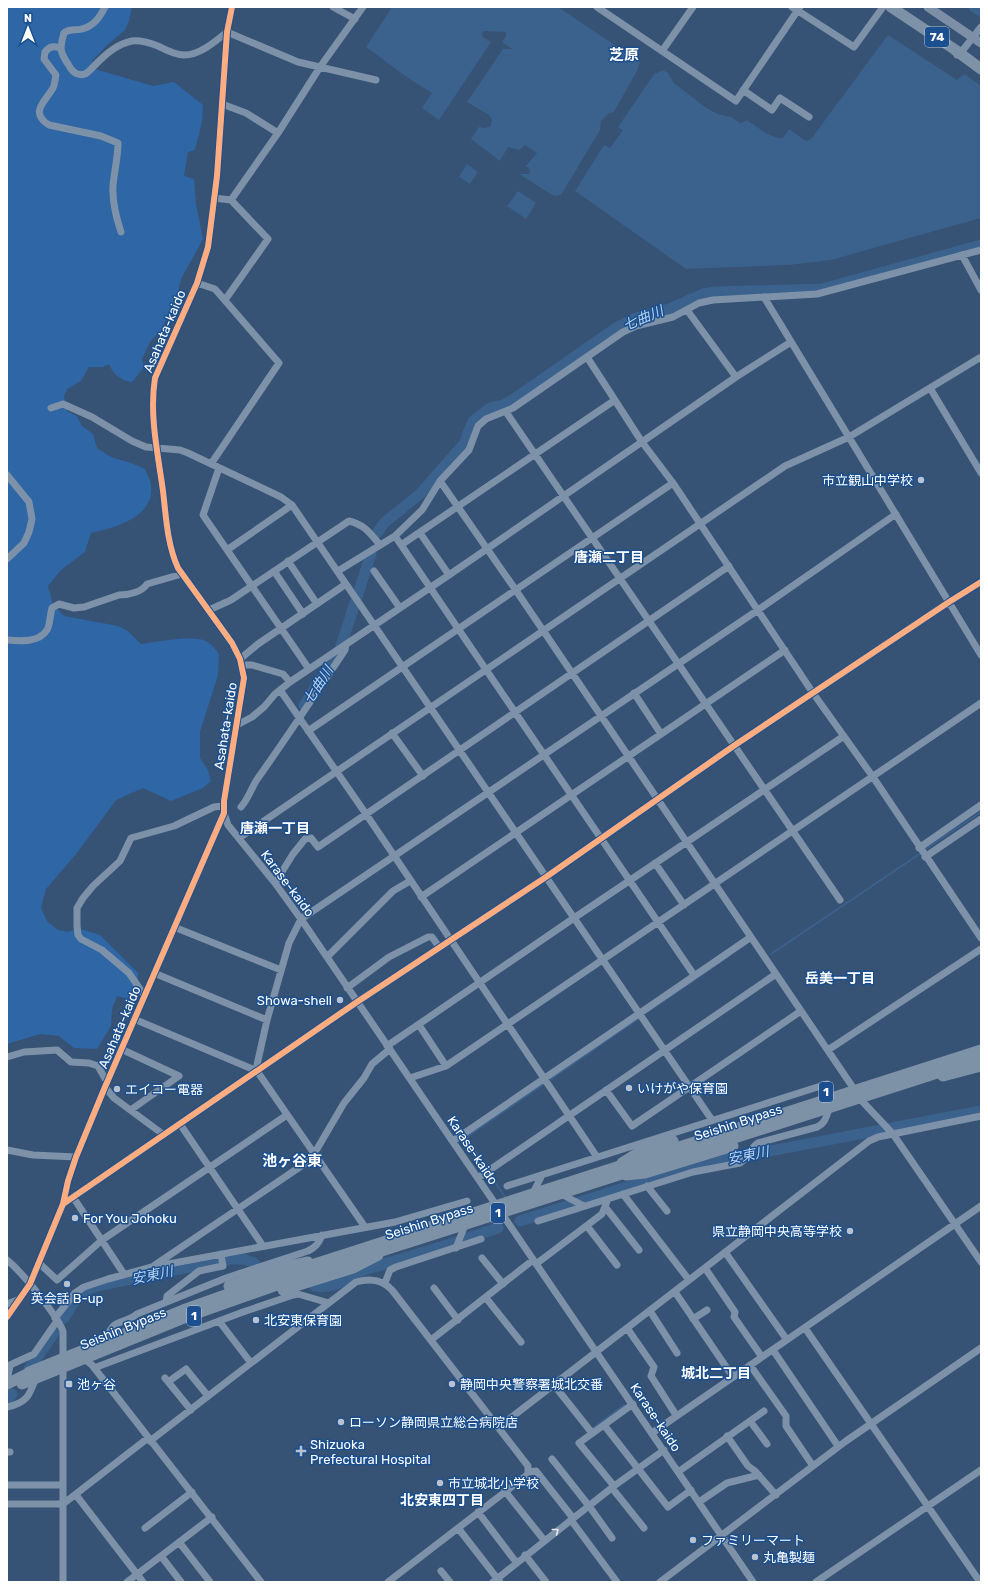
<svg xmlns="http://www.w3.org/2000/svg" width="988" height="1589" font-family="Rubik,'Noto Sans JP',sans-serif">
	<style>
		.green { fill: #2f66a5 }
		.water { fill: #3b618d }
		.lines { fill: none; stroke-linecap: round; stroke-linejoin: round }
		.stream { stroke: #3b618d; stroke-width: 2 }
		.river { stroke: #3b618d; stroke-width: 11 }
		.minor { stroke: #7d92a8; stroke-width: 7 }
		.major { stroke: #7d8ea7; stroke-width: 9 }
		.highway { stroke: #7e92a7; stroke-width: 11 }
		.highway-bridge { stroke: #7e92a7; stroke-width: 11 }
		.cycleway-casing { stroke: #1b4f8f; stroke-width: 8 }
		.cycleway { stroke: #ffac80; stroke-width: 6 }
		.oneway { stroke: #e5e9ee }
		.poi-dot { fill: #b9c2ce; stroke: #1b4f8f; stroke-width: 1.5 }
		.labels { text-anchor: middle; stroke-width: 3; stroke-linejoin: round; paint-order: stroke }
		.shield { fill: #1b4f8f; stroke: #bbcadd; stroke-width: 1 }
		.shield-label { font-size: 12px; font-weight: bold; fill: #fff }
		.street-label { font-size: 13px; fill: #fff; stroke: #1b4f8f }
		.poi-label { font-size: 13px; fill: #fff; stroke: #1b4f8f; text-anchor: start }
		.water-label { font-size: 14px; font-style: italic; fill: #b5d3f5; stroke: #1b4f8f }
		.neighbourhood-label { font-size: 14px; font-weight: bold; fill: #fff; stroke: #1b4f8f }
		.quarter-label { font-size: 15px; font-weight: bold; fill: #fff; stroke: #1b4f8f }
	</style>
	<rect width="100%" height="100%" fill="#365274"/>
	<path class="green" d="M7,7H132L129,21L125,30L107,45L92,61L95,69L153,86L174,82L203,105L202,122L195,150L188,152L184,176L194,179L196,204L203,239L181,279L177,296L171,310L161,330L150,342L142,359L144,367L132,382C121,381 113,374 109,364L103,367H89L81,381L67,389L64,397L67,411L77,416L82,426L93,434L97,448L111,457L131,463L145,469C147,474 151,480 151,486C155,517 114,528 91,533L85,552L61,570L48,586L53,604L64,616L118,626L129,632L141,644C157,642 192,634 206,641C211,643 216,650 219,654L218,675L200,732V758L208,770L211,781L203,788L171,801L143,788L116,800L77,853L46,889L41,908L47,921L58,930L68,932L77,929L84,930L100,935L138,973V984L131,1000L117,996L112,1009L111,1026L97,1049L74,1048L59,1036L40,1034L7,1044Z"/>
	<path class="water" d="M392,7H558L640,62L638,69L614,112L609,113L601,121L600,130L563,192L560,195L554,196L519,174H529L530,169L526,166L537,153L525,145L519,150L508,147L500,161L471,139L479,127L485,128L490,127L492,120L489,115L467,102L503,49H512L502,42L506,36V32L484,31L482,33L483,37L491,42L439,120L422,108L432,93L408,78L366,47Z
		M888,35L957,80L964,74L981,86V218L831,260L789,265L686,269L575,191L604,145L610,148L623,130L618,127L654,74L663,70L668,73L674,83L705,107L717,114L731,117L740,123L744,122L747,120C758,127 769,138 783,138L789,129L806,141L811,139Z
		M467,164L478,172L470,184L459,177Z
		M518,191L536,203L526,219L507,206Z"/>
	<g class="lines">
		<path class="stream" d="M924,850L981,812
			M771,954L921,853
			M646,1013L728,957
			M551,1079L638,1019
			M485,1167L468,1140V1136L544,1084
			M491,1176L505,1197
			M592,1429L624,1405"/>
		<path class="river" d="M974,7L981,11
			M378,532L384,523L421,493L464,444L473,421L490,408L504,405L514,399L616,328L636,318L669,309L703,294L715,292L822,289L981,245
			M304,705L339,652L371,554
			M520,1221L696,1165L981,1111
			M315,1286C339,1289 342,1279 361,1271L444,1246L498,1228
			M64,1318C72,1305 78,1294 92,1287L229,1259H244L254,1263
			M29,1369L54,1333
			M7,1401L12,1394"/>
		<path class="minor" d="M105,7C100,17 94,26 82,29C75,31 70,28 64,33C60,48 59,51 68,64C71,70 76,77 85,74C89,72 93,67 96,64C106,54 117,44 132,41C141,40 150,43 158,46C166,50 175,55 184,55C200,55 216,41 227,32L298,62L376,80
			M333,7L355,19
			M597,7L736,101L800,7
			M792,7L854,47L883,7
			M60,48C53,46 50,46 45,52L44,59L56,75C55,79 55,84 53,88C45,102 29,112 49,125L101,136L118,143C118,158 114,172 113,186C112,202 116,217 121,232
			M662,51L693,7
			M957,55H959L981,27
			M743,90L772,110L780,98L809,117
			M222,104L246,113L278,133
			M214,198L231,200
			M962,255L981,290
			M197,283L215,289L279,363L211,464
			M764,297L981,655
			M225,300L268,239L231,200L278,133L320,67L363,7
			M687,310L736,377
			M587,357L642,442L673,483L813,693L873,777L981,938
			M930,388L981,473
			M51,408L63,404L92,417L132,441L146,447L180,450L188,453L281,497L292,505L712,1120
			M506,412L840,900
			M219,468L203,515L309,669
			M7,475L29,502L32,519L29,532L24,543L7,559
			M440,481L515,589L854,1089L861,1100L893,1134L981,1262
			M420,533L449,575
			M395,536L694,975
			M401,545L615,400
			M227,550L292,505
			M288,561L317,604
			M274,571L303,614
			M338,571L395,536L422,510L440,481L469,450L478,426L486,419L513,408L623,332L636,326L673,317L699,303L713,300L817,294L981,250
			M374,571L400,608
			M209,610L231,600L349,521C365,525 370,533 380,545
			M7,640C19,641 39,643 47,630C50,625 50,615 52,608L59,604L74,608L84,607L119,595C129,595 142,592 147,584L182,574
			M240,659L258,644L346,584
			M243,665H252L283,674L290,682
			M280,690L366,814L597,1157
			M634,693L661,734
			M237,725L252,717L264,707L275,694L290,682L449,575L736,377L791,342
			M308,731L673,483
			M392,733L423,776
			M241,807C249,798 251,788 258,778C288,736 316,693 345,650L346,644
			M224,813L228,825L275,883L301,919L753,1582
			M239,838L785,466L849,437L981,357
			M919,848L981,805
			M925,857L981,819
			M655,863L684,905
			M275,883L293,854L305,839L311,838L318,847L729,566
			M421,897L785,650
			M174,927L281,970
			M327,957L393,891L410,881
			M154,973L267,1020
			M347,988L389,957L428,937H432L439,947
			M144,995L129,973L102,950L81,939L78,935L77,926V908L83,898L93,886L120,861L131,838L174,826L214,807L223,806
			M134,1019L257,1071L365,1227
			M419,1025L446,1066
			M387,1046L574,918L844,736
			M121,1049L179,1076L132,1109
			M828,1050L981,949
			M7,1057L24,1052L57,1050L71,1062L89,1063L98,1066L107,1082
			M257,1071V1065L267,1020L289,943L301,919L758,610L896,514
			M410,1078L446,1066L981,703
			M105,1087L114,1098L164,1135
			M606,1090L632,1126L801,1011
			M180,1124L263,1246
			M453,1141L751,937
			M7,1150L33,1155L76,1157
			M313,1152L317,1149L344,1103L364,1078L372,1064L390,1049
			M478,1178L776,974
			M507,1186L827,1084
			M647,1186L667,1211
			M533,1193L542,1175
			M561,1194L584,1206
			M623,1194L689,1280
			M73,1197L124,1274
			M63,1204L357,1002L546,877L735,745L949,602L981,582
			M606,1208L639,1250
			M538,1221L693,1172L740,1163C748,1158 750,1148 758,1143L817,1127C825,1123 826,1118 829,1109
			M587,1226L617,1265
			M456,1248L465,1225
			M725,1252L787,1340
			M482,1258L503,1284
			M7,1260C22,1272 56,1314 63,1331V1582
			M39,1263L57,1280L102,1240L287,1115
			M536,1264L602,1214L608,1199
			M155,1265L316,1156
			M705,1268L735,1312L734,1317L762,1357
			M385,1283L390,1270L396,1267L481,1239
			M434,1288L458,1320
			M675,1292L733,1377
			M486,1298L521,1342
			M166,1302L167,1296L199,1271L223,1266L221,1254
			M7,1304L20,1299
			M650,1311L677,1353
			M7,1317L30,1284L63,1204L68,1181L76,1157L105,1087L224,813V801L244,678L240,659L232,643L178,568C167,544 166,516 163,491C158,454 149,415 155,378L197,283L208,247L217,176L227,32L232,7
			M55,1318L75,1293L84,1287L108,1279L152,1267L395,1222L467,1201
			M693,1319L707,1310
			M219,1321L251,1363
			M627,1328L654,1367L651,1376L676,1415
			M805,1328L980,1582
			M107,1339C113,1317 122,1326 137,1314L226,1278L308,1251C316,1247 319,1243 322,1235
			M431,1340L533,1260
			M773,1350L838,1446
			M82,1357L92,1365C148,1437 205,1509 261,1582
			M750,1365L786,1416V1426L813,1466
			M94,1368L243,1312L293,1295L298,1294L329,1303
			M8,1376L10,1365L34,1354L57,1321
			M165,1378L191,1410
			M168,1382L186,1369L208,1396
			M554,1385L592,1433
			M7,1407C27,1403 30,1395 36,1377
			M750,1421L767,1444
			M604,1425L668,1507L691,1490
			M499,1427L869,1141L878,1137L981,1116
			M652,1433L981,1206
			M727,1436L748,1466L755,1471L776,1495
			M150,1441L356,1282C370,1278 382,1279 392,1290L528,1466V1472L527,1475L388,1582
			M7,1452H10
			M552,1459L589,1506L612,1538
			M528,1472L536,1471L573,1518
			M678,1472L764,1411
			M7,1485H63
			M614,1486L579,1443L633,1404
			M612,1488L644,1528
			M505,1491L544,1540
			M76,1495L143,1582
			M699,1502L727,1483L759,1475
			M7,1504H63L148,1438
			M478,1512L516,1562
			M571,1520L617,1582
			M145,1528L192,1492
			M458,1528L500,1582
			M179,1542L210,1582
			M525,1555L546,1582
			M161,1556L181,1582
			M441,1571L450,1582
			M127,1582L212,1517
			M493,1582L614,1486L664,1450
			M660,1582L846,1441L981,1348
			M816,1582L981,1470"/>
		<path class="major" d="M928,7L981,43"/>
		<path class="highway" d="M943,1076L981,1066
			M622,1163L638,1153L673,1141
			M626,1175L645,1173L733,1146
			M229,1286L289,1266L308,1262
			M283,1290L353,1268L378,1255
			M7,1384L37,1369"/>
		<path class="highway-bridge" d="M891,7L954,49L981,69
			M29,1372L183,1310L299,1269L981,1050
			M22,1384L189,1316L291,1280L981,1059"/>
		<defs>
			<path id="cycleway" d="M63,1204L357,1002L546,877L735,745L949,602L981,582
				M7,1317L30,1284L63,1204L68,1181L76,1157L105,1087L224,813V801L244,678L240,659L232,643L178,568C167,544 166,516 163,491C158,454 149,415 155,378L197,283L208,247L217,176L227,32L232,7"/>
		</defs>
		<use href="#cycleway" class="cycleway-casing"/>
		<use href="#cycleway" class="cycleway"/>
	</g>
	<defs><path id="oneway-chevron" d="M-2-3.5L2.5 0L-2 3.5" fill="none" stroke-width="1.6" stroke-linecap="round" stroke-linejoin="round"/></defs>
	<use class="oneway" href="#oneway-chevron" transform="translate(556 1531) rotate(-38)"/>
	<g class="poi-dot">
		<circle cx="921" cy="480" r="4"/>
		<circle cx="340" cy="1000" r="4"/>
		<circle cx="629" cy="1088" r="4"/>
		<circle cx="117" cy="1089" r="4"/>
		<circle cx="75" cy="1218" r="4"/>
		<circle cx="850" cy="1231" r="4"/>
		<circle cx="67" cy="1284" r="4"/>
		<circle cx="256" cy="1320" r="4"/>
		<rect x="65" y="1380" width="8" height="8" rx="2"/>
		<circle cx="452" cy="1384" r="4"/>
		<circle cx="341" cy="1422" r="4"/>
		<path d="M299 1445h4v4h4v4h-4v4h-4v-4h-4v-4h4z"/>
		<circle cx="440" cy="1483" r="4"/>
		<circle cx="693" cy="1540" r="4"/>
		<circle cx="755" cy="1557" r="4"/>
	</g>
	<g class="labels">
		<g class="shield">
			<rect x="925" y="27" width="24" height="20" rx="3"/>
			<rect x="819" y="1082" width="14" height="20" rx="3"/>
			<rect x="491" y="1203" width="14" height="20" rx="3"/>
			<rect x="187" y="1306" width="14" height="20" rx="3"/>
		</g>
		<g class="shield-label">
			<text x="937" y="41">74</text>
			<text x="826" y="1096">1</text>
			<text x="498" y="1217">1</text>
			<text x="194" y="1320">1</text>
		</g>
		<g class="street-label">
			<text transform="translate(164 331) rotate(-67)" y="5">Asahata-kaido</text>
			<text transform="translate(225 726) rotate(-81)" y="5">Asahata-kaido</text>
			<text transform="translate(288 883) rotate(53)" y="5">Karase-kaido</text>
			<text transform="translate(119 1027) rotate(-67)" y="5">Asahata-kaido</text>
			<text transform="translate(738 1122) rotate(-18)" y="5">Seishin Bypass</text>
			<text transform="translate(473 1150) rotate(56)" y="5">Karase-kaido</text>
			<text transform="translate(429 1221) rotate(-18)" y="5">Seishin Bypass</text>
			<text transform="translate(123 1328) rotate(-22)" y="5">Seishin Bypass</text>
			<text transform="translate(656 1417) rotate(56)" y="5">Karase-kaido</text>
		</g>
		<g class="poi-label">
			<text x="913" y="485" text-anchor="end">市立観山中学校</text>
			<text x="332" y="1005" text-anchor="end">Showa-shell</text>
			<text x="637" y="1093">いけがや保育園</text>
			<text x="125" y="1094">エイコー電器</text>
			<text x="83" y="1223">For You Johoku</text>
			<text x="842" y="1236" text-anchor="end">県立静岡中央高等学校</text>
			<text x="67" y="1303" text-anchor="middle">英会話 B-up</text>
			<text x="264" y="1325">北安東保育園</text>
			<text x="77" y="1389">池ヶ谷</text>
			<text x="460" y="1389">静岡中央警察署城北交番</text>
			<text x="349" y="1427">ローソン静岡県立総合病院店</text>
			<text x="310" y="1449">Shizuoka<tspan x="310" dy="15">Prefectural Hospital</tspan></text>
			<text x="448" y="1488">市立城北小学校</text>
			<text x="701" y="1545">ファミリーマート</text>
			<text x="763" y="1562">丸亀製麺</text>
		</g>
		<g class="water-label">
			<text transform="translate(643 318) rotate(-23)" y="5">七曲川</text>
			<text transform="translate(318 685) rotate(-57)" y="5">七曲川</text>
			<text transform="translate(748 1155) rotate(-11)" y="5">安東川</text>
			<text transform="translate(152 1275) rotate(-12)" y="5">安東川</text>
		</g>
		<g class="neighbourhood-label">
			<text x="609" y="562">唐瀬二丁目</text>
			<text x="275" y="833">唐瀬一丁目</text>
			<text x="840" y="983">岳美一丁目</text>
			<text x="716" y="1378">城北二丁目</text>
			<text x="442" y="1505">北安東四丁目</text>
		</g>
		<g class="quarter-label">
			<text x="624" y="60">芝原</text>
			<text x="292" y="1166">池ヶ谷東</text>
		</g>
	</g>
	<rect width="988" height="1589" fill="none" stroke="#ffffff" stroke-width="16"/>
	<g transform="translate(28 28)" stroke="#1b4f8f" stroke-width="3" paint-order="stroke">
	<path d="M0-3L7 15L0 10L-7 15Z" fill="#ffffff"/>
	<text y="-6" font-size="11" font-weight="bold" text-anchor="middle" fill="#ffffff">N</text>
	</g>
</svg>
